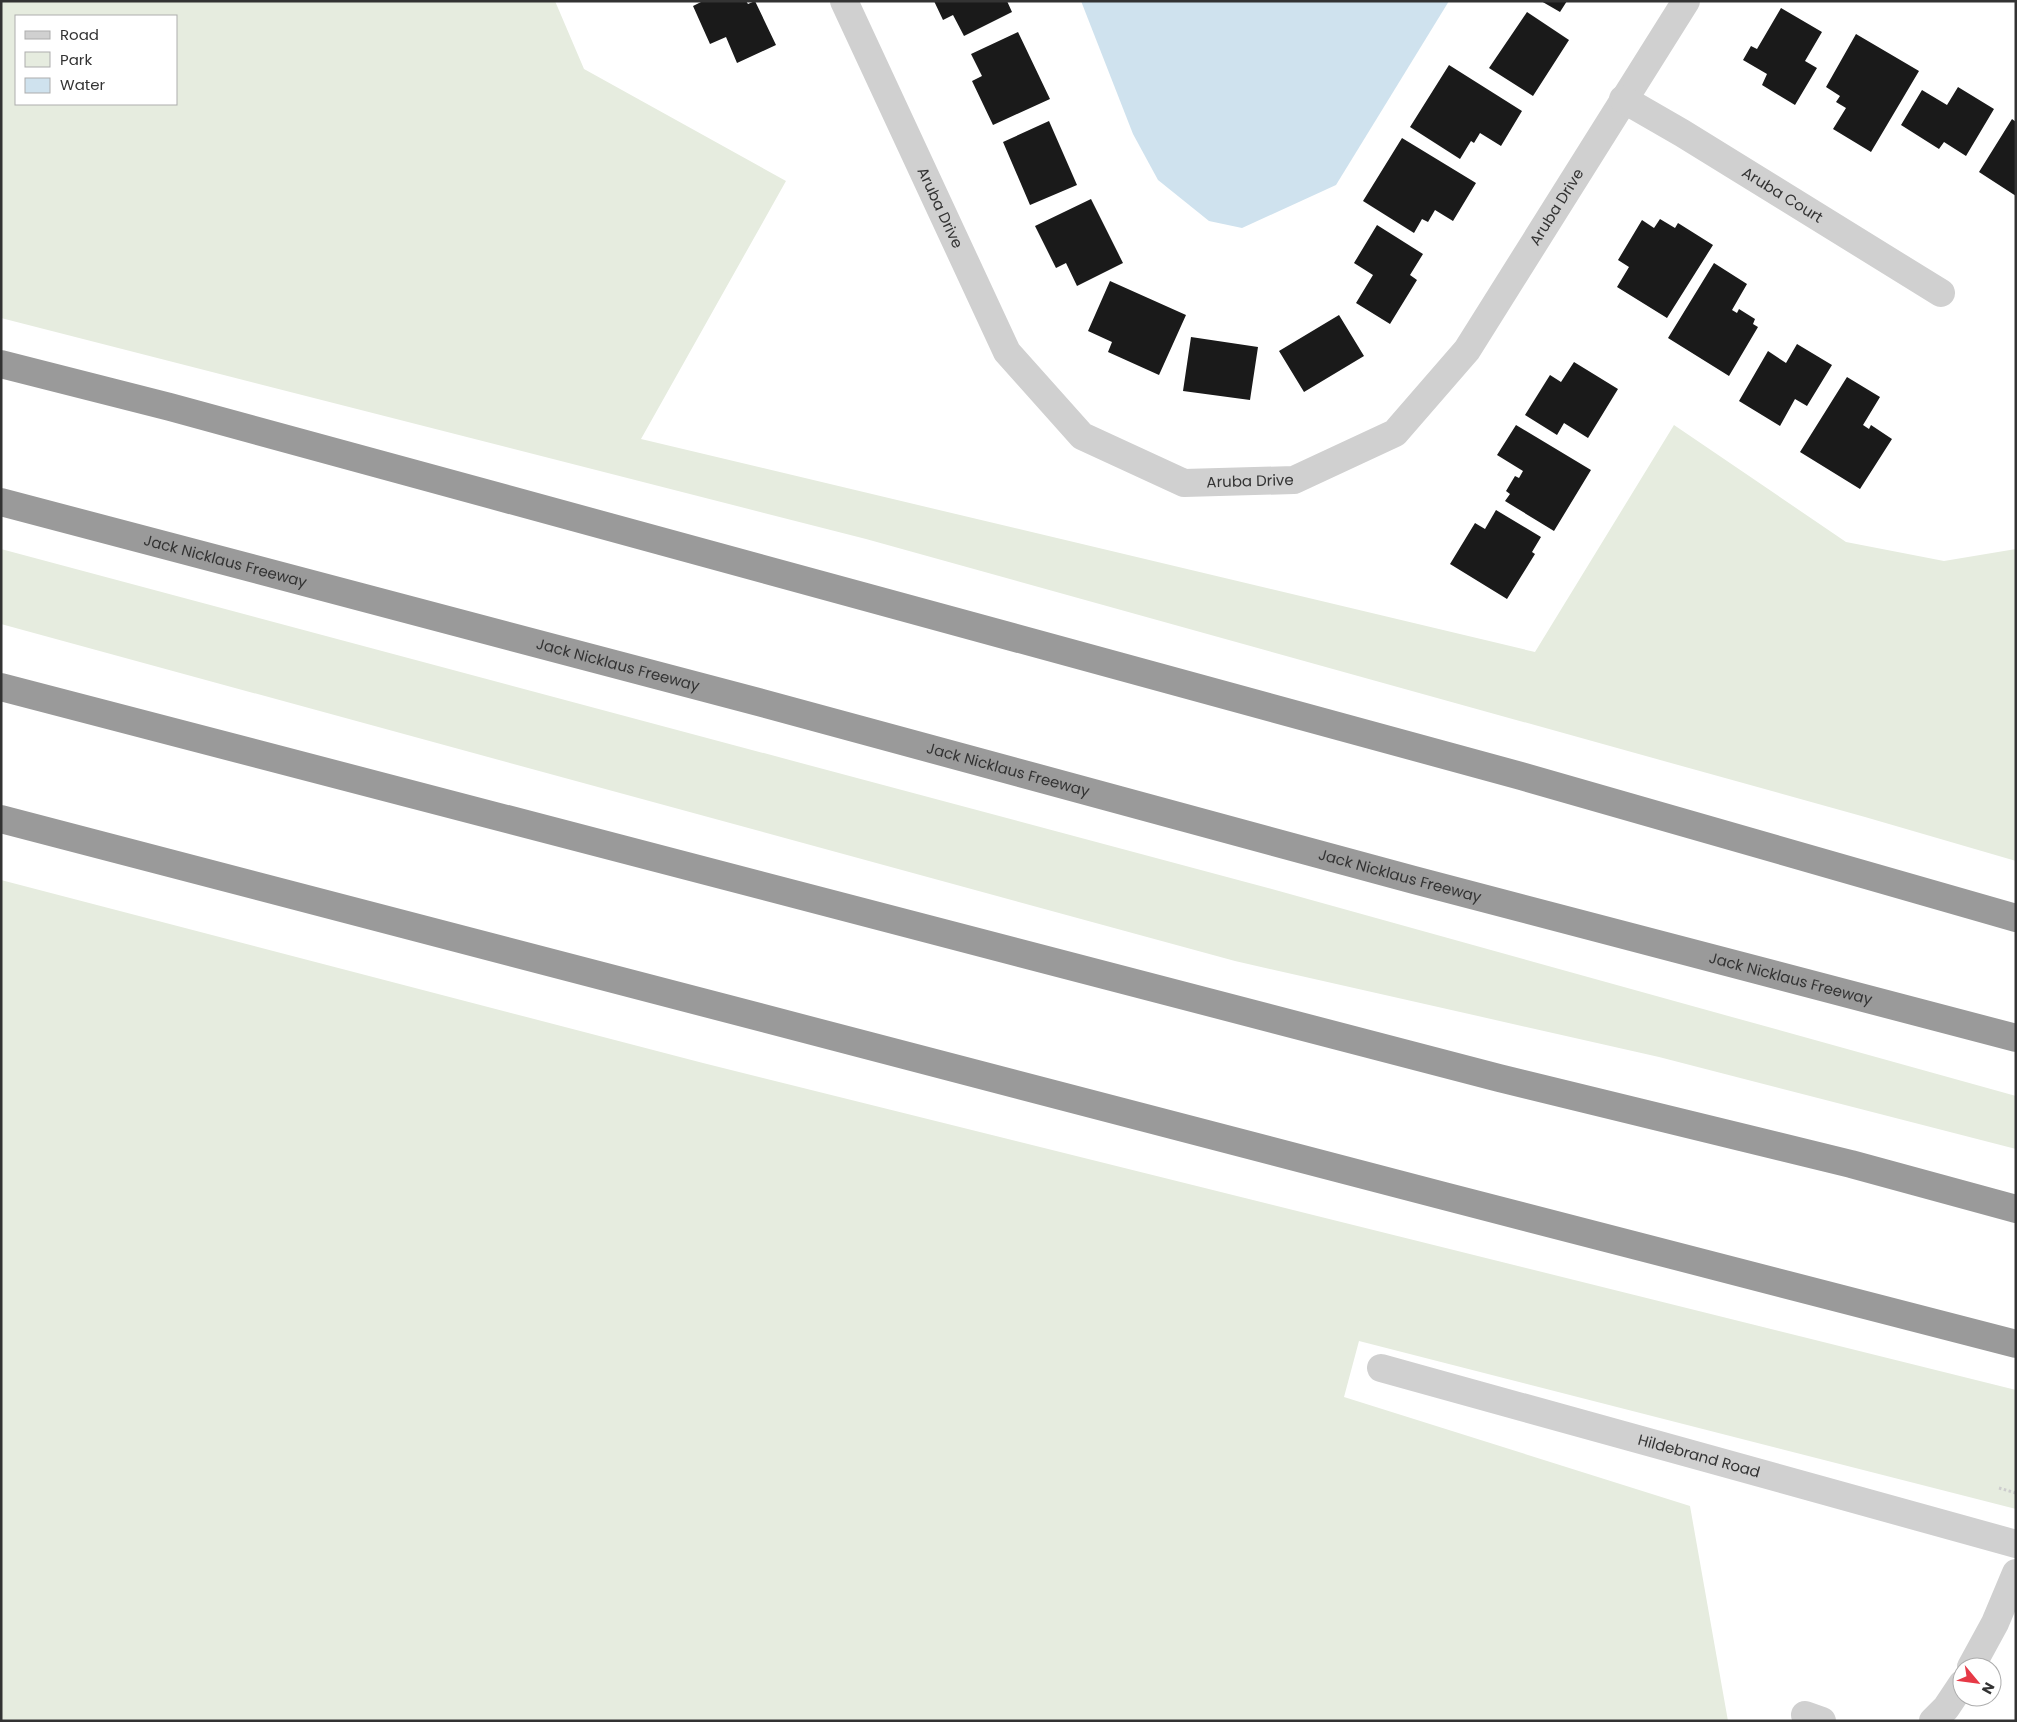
<svg xmlns="http://www.w3.org/2000/svg" width="2017" height="1722" font-family="Poppins,sans-serif">
	<style>
		.green { fill: #e6ecdf; fill-rule: evenodd }
		.water { fill: #cfe2ee }
		.building { fill: #1a1a1a }
		.lines { fill: none; stroke-linecap: round; stroke-linejoin: round }
		.path { stroke: #cdcdcd; stroke-width: 3; stroke-dasharray: 2.5 2.5; stroke-linecap: butt }
		.minor { stroke: #d0d0d0; stroke-width: 28 }
		.highway { stroke: #9a9a9a; stroke-width: 28 }
		.labels { text-anchor: middle; stroke-width: 5; stroke-linejoin: round; paint-order: stroke }
		.street-label { font-size: 15px; fill: #333; stroke: #fff }
	</style>
	<rect width="100%" height="100%" fill="#fff"/>
	<path class="green" d="M1,1H555L584,69L786,181L641,439L1535,652L1674,425L1846,542L1944,561L2016,549V861L1865,817L866,539L1,318ZM16,16H176V104H16Z
		M1,549L1268,888L2016,1096V1149L1659,1057L1235,961L1,624Z
		M1,880L703,1063L2016,1390V1509L1359,1341L1344,1397L1690,1506L1728,1721H1Z"/>
	<path class="water" d="M1081,1H1449L1336,185L1242,228L1209,221L1158,180L1133,134Z"/>
	<path class="building" d="M703,1H746L748,4L755,1L776,45L737,63L726,37L710,44L693,6Z
		M934,1H1007L1012,12L964,36L953,15L943,20Z
		M1541,1H1567L1560,12Z
		M1781,8L1822,32L1805,61L1817,68L1795,105L1762,85L1767,74L1743,60L1751,46L1757,49Z
		M1527,12L1569,40L1533,96L1489,68Z
		M1018,32L1050,99L993,125L972,81L982,76L971,54Z
		M1856,34L1919,71L1871,152L1833,129L1846,108L1836,102L1840,96L1826,87Z
		M1449,65L1522,111L1501,146L1480,133L1474,143L1471,141L1460,159L1410,127Z
		M1958,87L1994,109L1966,156L1944,142L1939,149L1901,125L1922,90L1947,105Z
		M2012,119L2016,122V196L1979,172Z
		M1049,121L1077,185L1030,205L1003,142Z
		M1402,138L1476,183L1453,221L1435,210L1428,222L1422,219L1414,233L1363,201Z
		M1091,199L1123,263L1077,286L1066,263L1056,268L1035,226Z
		M1660,219L1675,228L1678,223L1713,245L1667,318L1617,287L1629,267L1618,260L1642,220L1654,228Z
		M1377,225L1423,254L1410,275L1417,280L1390,324L1356,303L1373,275L1354,263Z
		M1714,263L1747,284L1732,310L1737,313L1739,309L1755,319L1753,324L1758,327L1729,376L1668,338Z
		M1110,281L1186,315L1159,375L1108,352L1112,342L1088,331Z
		M1339,315L1364,356L1304,392L1279,351Z
		M1191,337L1258,347L1250,400L1183,391Z
		M1797,344L1832,365L1807,406L1795,399L1780,426L1739,401L1768,351L1786,363Z
		M1574,362L1618,389L1588,438L1564,423L1557,435L1525,415L1550,375L1561,382Z
		M1847,377L1880,397L1863,425L1869,429L1871,425L1892,439L1860,489L1800,452Z
		M1516,425L1591,470L1554,531L1505,501L1510,494L1506,491L1515,476L1519,478L1523,471L1497,455Z
		M1496,510L1541,537L1532,552L1535,554L1507,599L1450,564L1475,523L1485,529Z"/>
	<g class="lines">
		<path class="path" d="M1999,1488L2016,1493"/>
		<g class="minor">
			<path id="s1" d="M844,1L1007,352L1082,436L1184,483L1294,480L1395,433L1467,350L1686,1"/>
			<path id="s2" d="M1623,99L1682,133L1941,293"/>
			<path id="s3" d="M1381,1368L2016,1544"/>
			<path d="M1971,1667L1995,1623L2016,1573"/>
			<path d="M1805,1715L1822,1721"/>
			<path d="M1933,1721L1946,1708L1962,1684"/>
		</g>
		<g class="highway">
			<path d="M1,364L170,407L1521,776L2016,918"/>
			<path id="s4" d="M1,502L762,703L1414,880L2016,1038"/>
			<path d="M1,687L1499,1078L1851,1164L2016,1209"/>
			<path d="M1,819L1444,1196L2016,1344"/>
		</g>
	</g>
	<g class="labels">
		<g class="street-label">
			<text dy="5" stroke="none"><textPath href="#s2" startOffset="186">Aruba Court</textPath></text>
			<text dy="5" stroke="none"><textPath href="#s1" startOffset="1112">Aruba Drive</textPath></text>
			<text dy="5" stroke="none"><textPath href="#s1" startOffset="228">Aruba Drive</textPath></text>
			<text dy="5" stroke="none"><textPath href="#s1" startOffset="678">Aruba Drive</textPath></text>
			<text dy="5" stroke="none"><textPath href="#s4" startOffset="232">Jack Nicklaus Freeway</textPath></text>
			<text dy="5" stroke="none"><textPath href="#s4" startOffset="638">Jack Nicklaus Freeway</textPath></text>
			<text dy="5" stroke="none"><textPath href="#s4" startOffset="1042">Jack Nicklaus Freeway</textPath></text>
			<text dy="5" stroke="none"><textPath href="#s4" startOffset="1448">Jack Nicklaus Freeway</textPath></text>
			<text dy="5" stroke="none"><textPath href="#s4" startOffset="1852">Jack Nicklaus Freeway</textPath></text>
			<text dy="5" stroke="none"><textPath href="#s3" startOffset="330">Hildebrand Road</textPath></text>
		</g>
	</g>
	<rect width="2017" height="1722" fill="none" stroke="#333333" stroke-width="5"/>
	<rect x="15" y="15" width="162" height="90" fill="#ffffff" stroke="#adadad"/>
	<rect x="25" y="31" width="25" height="8" fill="#d0d0d0" stroke="#adadad"/>
	<text x="60" y="40" font-size="15" fill="#333333">Road</text>
	<rect x="25" y="52" width="25" height="15" fill="#e6ecdf" stroke="#adadad"/>
	<text x="60" y="65" font-size="15" fill="#333333">Park</text>
	<rect x="25" y="78" width="25" height="15" fill="#cfe2ee" stroke="#adadad"/>
	<text x="60" y="90" font-size="15" fill="#333333">Water</text>
	<g transform="translate(1977 1682) rotate(119)"><circle r="24" fill="#ffffff" stroke="#adadad"/>
	<path d="M0-4L9 19L0 12L-9 19Z" fill="#e63946"/>
	<text y="-8" font-size="14" font-weight="bold" text-anchor="middle" fill="#333333">N</text>
	</g>
</svg>
